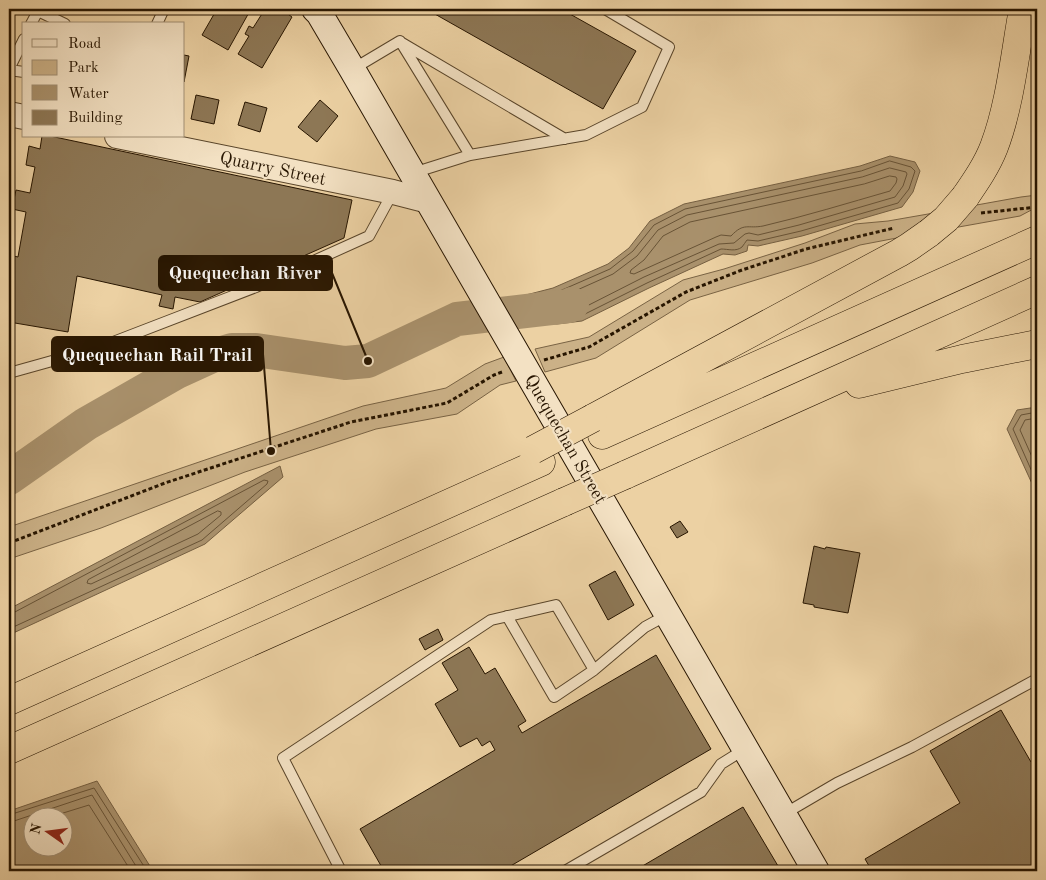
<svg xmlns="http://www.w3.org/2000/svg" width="1046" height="880" font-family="'Old Standard TT',serif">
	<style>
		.green { fill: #cbb187; stroke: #796344 }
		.water { fill: #a9916c; stroke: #755f41; fill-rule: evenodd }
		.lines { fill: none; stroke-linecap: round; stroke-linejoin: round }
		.shore { stroke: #685336; stroke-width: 1 }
		.river { stroke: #a9916c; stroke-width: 34 }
		.building { fill: #8d7755; stroke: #271500 }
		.service-casing { stroke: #584429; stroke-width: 12 }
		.tertiary-casing { stroke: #584429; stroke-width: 26 }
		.secondary-casing { stroke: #271500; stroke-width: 28 }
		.motorway-casing { stroke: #271500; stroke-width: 29 }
		.path { stroke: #271500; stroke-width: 3; stroke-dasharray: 4 2.5; stroke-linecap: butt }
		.service { stroke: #f3e1c3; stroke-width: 10 }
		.tertiary { stroke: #f3e1c3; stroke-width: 24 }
		.secondary { stroke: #f3e1c3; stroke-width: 26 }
		.motorway { stroke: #ecd1a3; stroke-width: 28 }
		.motorway-bridge-casing { stroke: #271500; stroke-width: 29; stroke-linecap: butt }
		.motorway-bridge { stroke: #ecd1a3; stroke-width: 28 }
		.labels { text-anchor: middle; stroke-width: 4.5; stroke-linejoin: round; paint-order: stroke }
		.street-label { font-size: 18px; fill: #271500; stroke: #f3e1c3 }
		.leader { fill: none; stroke: #271500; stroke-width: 2 }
		.callout-dot { fill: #271500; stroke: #f3e1c3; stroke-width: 2 }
		.callout { fill: #271500; stroke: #271500; stroke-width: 2 }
		.callout-label { font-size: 19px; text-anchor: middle; font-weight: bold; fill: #fff }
	</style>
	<rect width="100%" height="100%" fill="#ecd1a3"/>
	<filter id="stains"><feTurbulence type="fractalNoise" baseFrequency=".004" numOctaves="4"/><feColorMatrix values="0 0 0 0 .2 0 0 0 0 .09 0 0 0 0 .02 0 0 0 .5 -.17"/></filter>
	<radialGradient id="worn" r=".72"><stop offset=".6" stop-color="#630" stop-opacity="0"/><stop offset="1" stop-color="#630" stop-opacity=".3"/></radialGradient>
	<path class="green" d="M1037,195V207L1020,216L942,230L971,206L1021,197Z
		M951,210L923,233L860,245L812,263L690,300L596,358L545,372L535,349L589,337L683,280L724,269L805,243L855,224L888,221Z
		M504,357L516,381L500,385L457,414L376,429L245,472L101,528L9,559V527L363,406L446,388L485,364Z"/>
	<path class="water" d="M890,156L915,162L920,171L913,192L902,207L802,236L758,246L748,245L747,251L735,255L723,254L649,288L582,321L557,324L532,323L522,296L553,288L608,264L629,248L650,221L684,204L860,166Z
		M1037,407V489L1034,488L1007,429L1017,410Z
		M280,466L283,477L205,544L9,635V609Z
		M97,781L153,871H9V811ZM32,818H62V848H32Z"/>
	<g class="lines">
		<path class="shore" d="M890,161L911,167L915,171L909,189L898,203L801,231L758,241L747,240C745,242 744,245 742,247C736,252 728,249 721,249L647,283L581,316L557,319L537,318L535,316L529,302L530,299L555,293L610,269L633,251L654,225L685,209L861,171Z
			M890,168L906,172L907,174L903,186L895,197L799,225L758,235L749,233L745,234L734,243L719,244L644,277L579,310L557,312H541L539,311L538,306L539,303L557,299L613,274L637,256L658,230L687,215L862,177Z
			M890,176L896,177L897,179L896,183L890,191C848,203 806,216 763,226C748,229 744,222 731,236L721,235L716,237L634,274L630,273L631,270L644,260L663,236L690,222L864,184Z
			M1037,412L1021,415L1013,429L1037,483
			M1037,418L1025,420L1020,430L1037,468
			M218,511L221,512V515L198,534L91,584L87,583L88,580Z
			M9,613H13L264,480L268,481L267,484L202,540L9,629
			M9,815L94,788L147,871
			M47,818L89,805L131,871
			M9,821H14L92,795L139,871"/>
		<path class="river" d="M9,478L86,424L177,372L212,356L232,350H256L345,363L368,361L457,319L569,306L572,304"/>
	</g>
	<path class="building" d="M217,9H251L228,50L202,35Z
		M265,9H284L287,10L285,12L292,17L262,68L238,54L249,36L245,34L249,26L253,28Z
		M426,9H561L636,51L603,109Z
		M184,55L189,56L184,82Z
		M196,95L219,100L214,124L191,119Z
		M320,100L338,116L317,142L298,127Z
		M245,102L267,108L260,132L238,125Z
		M42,136H50L352,200L344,238L200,302L175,297L173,309L159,306L162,295L77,276L68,332L9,322V255L18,257L26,212L12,209L16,190L30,193L35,167L26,165L29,146L40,149Z
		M680,521L688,532L677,538L670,527Z
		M814,546L825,549L826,547L860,553L848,613L814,607V605L803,603Z
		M615,571L634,605L608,620L589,585Z
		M438,629L443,640L425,650L419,639Z
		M469,647L485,674L495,668L526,721L518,726L522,733L656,655L711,749L502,871H384L360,829L495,750L490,741L482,746L477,738L460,747L435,704L458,690L442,663Z
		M1001,710L1031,762L1037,758V871H872L865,859L960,803L930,751Z
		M743,807L781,871H634Z"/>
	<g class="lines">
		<defs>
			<path id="service" d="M38,11L65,24
				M31,24L39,9
				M157,24L164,9
				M402,43L565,139
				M9,69L24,39
				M353,69L400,41L470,155L586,135L642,107L669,47L605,9
				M9,70L24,72
				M413,173L470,155
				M9,373L95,349L256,287L369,236L393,192
				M507,616L554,697L594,670
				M784,814L837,783L912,747L1037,679
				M341,871L283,758L491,620L556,605L594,670L645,627L667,615
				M565,871L701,792L721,764L745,749"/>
			<path id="tertiary" d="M9,114L24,117
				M117,136L393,192L428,201"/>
			<path id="secondary" d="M315,9L319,13L352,69L816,871"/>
			<path id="motorway" d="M965,197C976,181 987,165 994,147C1010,105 1015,54 1023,9
				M859,384L962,359L1037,344
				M593,418L899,253L909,247L929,233
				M602,435L1037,240
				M625,475L1037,290
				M9,701L541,462
				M9,750L564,502"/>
		</defs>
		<use href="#service" class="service-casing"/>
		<use href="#tertiary" class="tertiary-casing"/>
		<use href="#secondary" class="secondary-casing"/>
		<use href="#motorway" class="motorway-casing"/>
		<path class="path" d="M981,213L1037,207
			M544,360L589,347L686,292L742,270L806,249L894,228
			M9,543L165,483L351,422L447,403L494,375L502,372"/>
		<use href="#service" class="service"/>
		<use href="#tertiary" class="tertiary"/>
		<use href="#secondary" class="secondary"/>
		<use href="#motorway" class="motorway"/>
		<defs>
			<path id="motorway-bridge" d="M929,233L946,219L965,197
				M533,450L593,418
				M564,502L625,475"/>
		</defs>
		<use href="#motorway-bridge" class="motorway-bridge-casing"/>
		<use href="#motorway-bridge" class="motorway-bridge"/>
	</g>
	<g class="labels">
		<g class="street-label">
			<text transform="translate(273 168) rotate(12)" y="6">Quarry Street</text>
			<text transform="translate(566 439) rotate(60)" y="6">Quequechan Street</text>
		</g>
	</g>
	<path class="leader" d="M368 361L332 273M271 451L263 354"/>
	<g class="callout-dot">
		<circle cx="368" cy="361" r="5"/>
		<circle cx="271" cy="451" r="5"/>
	</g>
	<g class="callout">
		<rect x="159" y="256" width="173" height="34" rx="5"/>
		<rect x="52" y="337" width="211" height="34" rx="5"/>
	</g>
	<g class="callout-label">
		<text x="245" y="279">Quequechan River</text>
		<text x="157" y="361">Quequechan Rail Trail</text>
	</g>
	<rect width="1046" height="880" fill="none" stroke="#ecd1a3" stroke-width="30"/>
	<rect x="10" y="10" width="1026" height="860" fill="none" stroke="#271500" stroke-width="2.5"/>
	<rect x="15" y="15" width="1016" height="850" fill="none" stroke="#271500"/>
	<rect x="22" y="22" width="162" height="115" fill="#f3e1c3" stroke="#a18f75"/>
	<rect x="32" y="39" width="25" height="8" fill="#f3e1c3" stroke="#a18f75"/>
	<text x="68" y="48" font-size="15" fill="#271500">Road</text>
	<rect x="32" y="60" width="25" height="15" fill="#cbb187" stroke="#a18f75"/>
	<text x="68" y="72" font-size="15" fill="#271500">Park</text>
	<rect x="32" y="85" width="25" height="15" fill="#a9916c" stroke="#a18f75"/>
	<text x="68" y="98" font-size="15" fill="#271500">Water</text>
	<rect x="32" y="110" width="25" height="15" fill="#8d7755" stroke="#a18f75"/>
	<text x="68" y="122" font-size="15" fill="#271500">Building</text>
	<g transform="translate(48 832) rotate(284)"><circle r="24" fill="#f3e1c3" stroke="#a18f75"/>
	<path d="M0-4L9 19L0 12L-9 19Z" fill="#8f2418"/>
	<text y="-8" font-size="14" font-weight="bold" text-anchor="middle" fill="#271500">N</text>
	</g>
	<rect width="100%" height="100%" filter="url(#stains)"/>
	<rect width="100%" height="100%" fill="url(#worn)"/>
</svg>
